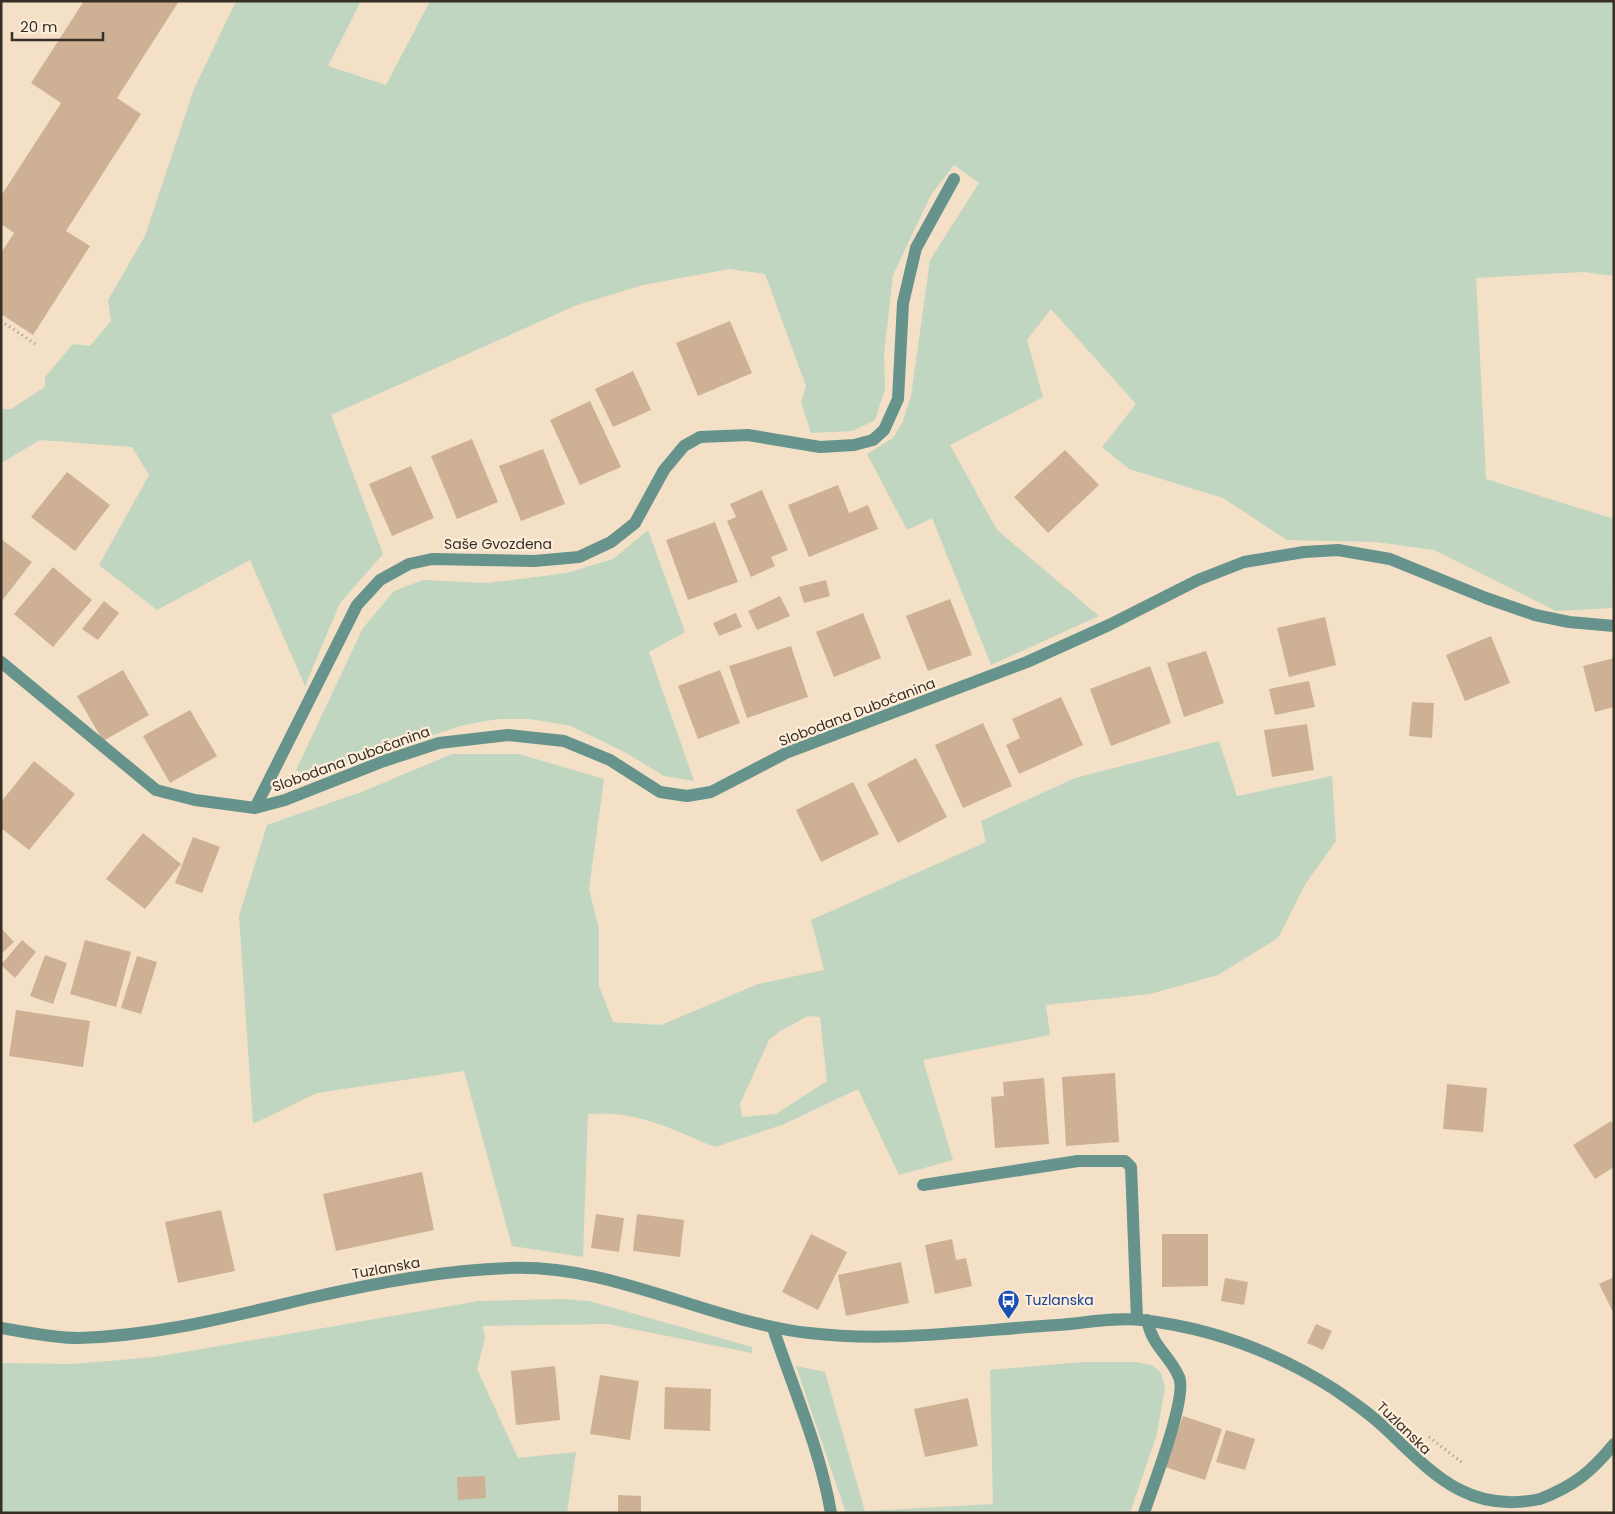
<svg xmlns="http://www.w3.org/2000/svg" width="1615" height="1514" font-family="Poppins,sans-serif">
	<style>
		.green { fill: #c0d6c1; fill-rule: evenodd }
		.building { fill: #ceb195 }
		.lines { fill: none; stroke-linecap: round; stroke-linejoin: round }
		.path { stroke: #9f927f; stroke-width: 3; stroke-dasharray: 1 4; stroke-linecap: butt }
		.minor { stroke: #66938b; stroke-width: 12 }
		.labels { text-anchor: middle; stroke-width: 4.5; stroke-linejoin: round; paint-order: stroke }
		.street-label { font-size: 14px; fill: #362f25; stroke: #fdedd9 }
		.transit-label { font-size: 14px; fill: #164399; stroke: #fdedd9; text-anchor: start }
	</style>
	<rect width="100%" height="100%" fill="#f3e0c6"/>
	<path class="green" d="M236,1H361L328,66L386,85L430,1H1614V276L1584,272L1476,278L1486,479L1614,519L1612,608L1556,611L1434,550L1376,542L1287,540L1223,498L1129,469L1102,447L1136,404L1051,309L1027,340L1043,397L950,445L997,530L1099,616L991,665L932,518L907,530L867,454L893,438L902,423L911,396L930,260L979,183L954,165L931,195L893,275L884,354L885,389L875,420L853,431L811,433L801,402L806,386L765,274L729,269L643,285L577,305L331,415L383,554L340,603L305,686L250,560L157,610L99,565L149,475L132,447L40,440L1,463V409H11L45,387V377L73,344L90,346L111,321L108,300L145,236L194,89Z
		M648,530L685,632L649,652L694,781L664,776L626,753L571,726L530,719H498L464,725L309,776L296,770L363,628L394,591L423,580L487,583L567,573L613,559Z
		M1219,741L1237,796L1332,776L1336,841L1306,883L1278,938L1218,975L1150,994L1046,1005L1050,1035L923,1060L953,1160L899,1175L858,1089L782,1125L715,1147C671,1129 637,1110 588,1114L583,1257L512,1246L464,1071L317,1093L253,1124L239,916L267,825L364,791L452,754H519L604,779L589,889L599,929V986L613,1022L661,1025L758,984L824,970L811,920L986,842L981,821L1075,778ZM808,1016L820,1017L827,1081L776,1114L742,1117L740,1104L769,1040L780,1031Z
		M562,1299L589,1301L752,1347V1353L608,1324L483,1326L485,1339L477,1369L518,1458L576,1452L567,1513H1V1363L73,1364L155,1357L479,1301Z
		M1082,1362H1135L1152,1365L1161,1373L1165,1387L1157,1434L1130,1513H846L796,1366L825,1372L865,1511L993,1504L990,1370Z"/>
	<path class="building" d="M84,1H179L117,98L141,114L66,231L90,246L33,335L1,314V253L14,233L1,224V196L61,103L31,83Z
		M730,321L752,373L698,396L676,343Z
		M633,371L651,410L613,427L595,389Z
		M590,401L621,467L580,485L550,420Z
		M472,439L498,502L457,519L431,456Z
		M543,449L565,504L521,521L499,466Z
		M1065,450L1099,485L1048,533L1014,497Z
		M411,466L434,518L392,536L369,484Z
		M67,472L110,505L75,551L31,517Z
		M838,485L849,513L868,505L878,529L809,557L788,505Z
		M762,490L788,550L771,557L775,566L751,577L727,521L736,517L730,504Z
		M715,522L738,582L688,600L666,540Z
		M1,539L32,562L1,602Z
		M53,567L92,600L53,647L14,614Z
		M826,580L830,596L804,603L799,587Z
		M780,596L790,616L757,630L748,611Z
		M950,599L972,655L928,671L906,616Z
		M104,601L119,613L98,640L82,629Z
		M736,613L742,627L719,636L713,623Z
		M863,613L881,658L834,677L816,632Z
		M1325,617L1336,665L1289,677L1277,628Z
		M1491,636L1510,683L1465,701L1446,655Z
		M791,646L808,697L747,718L729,666Z
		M1206,651L1224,703L1184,717L1167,663Z
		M1614,658V707L1595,712L1583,666Z
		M1150,666L1171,723L1111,746L1090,689Z
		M123,670L149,715L103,741L77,696Z
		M720,670L740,723L698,739L678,686Z
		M1309,681L1315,707L1275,715L1269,689Z
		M1061,697L1083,745L1019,774L1006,745L1020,738L1012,719Z
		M1412,702L1434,703L1432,738L1409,736Z
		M190,710L217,756L170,783L143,736Z
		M983,723L1012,786L963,808L935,745Z
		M1307,724L1314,770L1272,777L1264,730Z
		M916,758L947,817L898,843L867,784Z
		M34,761L75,794L29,850L1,828V802Z
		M853,782L879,834L821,862L796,810Z
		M143,833L181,864L145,909L106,879Z
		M193,837L220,847L202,893L175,883Z
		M1,928L14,942L1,954Z
		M22,940L36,952L15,978L1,965Z
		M85,940L131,952L116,1007L70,994Z
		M45,955L67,963L53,1004L30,996Z
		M137,956L157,962L141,1014L121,1008Z
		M16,1010L90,1021L83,1067L9,1056Z
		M1115,1073L1119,1142L1066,1146L1062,1077Z
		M1044,1078L1049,1144L995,1148L991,1097L1004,1096L1003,1082Z
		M1447,1084L1487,1088L1483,1132L1443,1129Z
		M1611,1121L1614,1126V1167L1595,1179L1573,1145Z
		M422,1172L434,1230L336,1251L323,1194Z
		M221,1210L235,1271L178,1283L165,1222Z
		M596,1214L624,1218L619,1252L591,1248Z
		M637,1214L684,1220L680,1257L633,1251Z
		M811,1234L847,1252L818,1310L782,1292Z
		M1162,1234H1208V1286L1162,1287Z
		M952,1239L956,1260L966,1258L972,1286L935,1294L925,1245Z
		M901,1262L909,1303L846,1316L838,1275Z
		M1614,1277V1314L1599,1284Z
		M1225,1278L1248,1282L1244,1305L1221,1301Z
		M1316,1324L1332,1331L1323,1350L1307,1343Z
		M555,1366L560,1420L516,1425L511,1371Z
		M600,1375L639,1381L630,1440L590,1434Z
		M665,1387L711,1389L710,1431L664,1429Z
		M968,1398L978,1446L925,1457L914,1409Z
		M1183,1416L1222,1429L1205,1480L1165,1467Z
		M1226,1430L1255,1439L1245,1470L1216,1462Z
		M485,1476L486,1498L458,1500L457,1477Z
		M618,1495L641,1496V1513H618Z"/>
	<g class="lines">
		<path class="path" d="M1,321L37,345
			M1429,1437L1464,1464"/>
		<path class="minor" d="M1,662L156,790L195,800L255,808L285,800L384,761L439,743L508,735L564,741L610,760L660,792L687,796L711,792L786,753L1027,662L1109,625L1198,580L1244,562L1304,552L1338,550L1390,559L1486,598L1535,615L1569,622L1614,626
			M255,808L357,605L380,580L409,564L432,559L534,561L579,557L611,542L635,523L664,470L684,446L700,437L748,435L820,447L854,445L873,440L884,430L898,399L903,303L916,248L954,179
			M923,1185L1078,1161H1125L1131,1167L1137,1319
			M1,1328C26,1332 52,1338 78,1338C158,1336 236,1315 314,1297C377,1283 444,1270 509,1268C613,1264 707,1321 809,1333C891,1343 975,1330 1057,1325C1085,1323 1115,1317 1142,1320C1211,1328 1276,1352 1334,1389C1353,1402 1372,1415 1388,1431C1434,1475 1469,1514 1540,1499C1574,1486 1591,1472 1614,1444
			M773,1328C793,1388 820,1449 831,1513
			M1144,1513C1152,1488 1188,1397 1179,1377C1169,1354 1153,1348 1147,1320"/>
	</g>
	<defs>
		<symbol id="bus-pin" viewBox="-11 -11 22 30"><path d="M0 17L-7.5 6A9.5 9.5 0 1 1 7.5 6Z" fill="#1a4fb4" stroke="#fdedd9"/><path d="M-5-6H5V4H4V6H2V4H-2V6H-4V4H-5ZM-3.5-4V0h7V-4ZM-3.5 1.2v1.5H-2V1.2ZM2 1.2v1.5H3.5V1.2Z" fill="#fff"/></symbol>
	</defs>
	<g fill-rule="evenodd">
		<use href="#bus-pin" x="996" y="1288" width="25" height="34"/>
	</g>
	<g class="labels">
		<g class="street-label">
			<text x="498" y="549">Saše Gvozdena</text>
			<text transform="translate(857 712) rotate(-21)" y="5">Slobodana Dubočanina</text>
			<text transform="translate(351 759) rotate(-20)" y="5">Slobodana Dubočanina</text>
			<text transform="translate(386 1268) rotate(-10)" y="5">Tuzlanska</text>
			<text transform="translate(1404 1428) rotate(44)" y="5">Tuzlanska</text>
		</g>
		<g class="transit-label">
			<text x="1025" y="1305">Tuzlanska</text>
		</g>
	</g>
	<rect width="1615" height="1514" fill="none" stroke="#362f25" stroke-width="5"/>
	<path d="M12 32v8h91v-8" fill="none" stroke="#362f25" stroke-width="2.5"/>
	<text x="20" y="32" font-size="15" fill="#362f25" stroke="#fdedd9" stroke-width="4" paint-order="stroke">20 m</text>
</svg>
